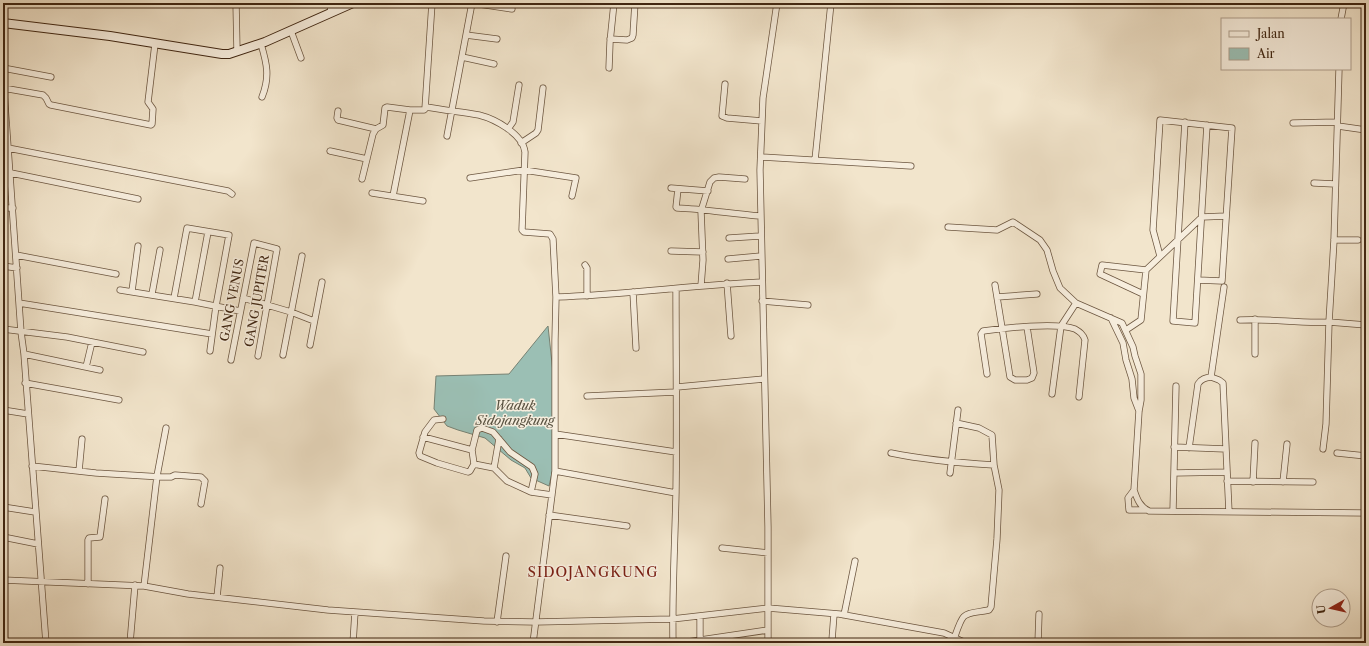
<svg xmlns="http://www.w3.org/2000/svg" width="1369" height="646" font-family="'Libre Caslon Text',serif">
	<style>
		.water { fill: #9bbfb4; stroke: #778273 }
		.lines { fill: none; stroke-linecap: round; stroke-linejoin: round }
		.minor-casing { stroke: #6c5640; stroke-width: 7 }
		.secondary-casing { stroke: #402612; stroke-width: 10 }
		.minor { stroke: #f7eede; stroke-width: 5.5 }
		.secondary { stroke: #f7eede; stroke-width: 8 }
		.labels { text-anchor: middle; stroke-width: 3; stroke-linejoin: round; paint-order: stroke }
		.street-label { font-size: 12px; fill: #402612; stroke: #f7eede }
		.water-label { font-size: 13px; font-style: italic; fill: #5b5443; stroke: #f7eede }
		.quarter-label { font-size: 14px; letter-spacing: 1px; fill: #7a1f14; stroke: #f7eede }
	</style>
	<rect width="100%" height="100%" fill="#f2e5cc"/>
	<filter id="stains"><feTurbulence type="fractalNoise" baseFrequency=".005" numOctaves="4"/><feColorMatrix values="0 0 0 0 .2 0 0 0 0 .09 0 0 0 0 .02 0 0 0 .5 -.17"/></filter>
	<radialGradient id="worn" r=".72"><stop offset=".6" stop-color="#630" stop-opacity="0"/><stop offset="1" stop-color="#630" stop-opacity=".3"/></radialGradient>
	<path class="water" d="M548,326L554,382L555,460L549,486L531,478L525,468L511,460L485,438L458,430L447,426L434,409L436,376L509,374Z"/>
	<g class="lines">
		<defs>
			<path id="minor" d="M236,3L237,51
				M330,3L331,13
				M472,3L512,9
				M3,12L4,3
				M1341,19L1344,3
				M291,31L301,58
				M466,35L497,39
				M610,39L627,40L632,38L633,35L635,3
				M261,44C267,64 270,77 262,97
				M462,57L494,64
				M3,68L51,77
				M609,68L610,42L614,3
				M3,76L21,332L24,354L46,643
				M725,84L722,116L727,118L762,121
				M3,88L43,95L46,98L49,104L51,105L151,125L152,124L153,109L148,102L155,44
				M426,107C443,110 461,112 479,115C495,119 523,134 525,152L522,230L524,232L550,234L553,239L556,297L555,340V471L533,643
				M338,111L337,118L338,120L376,129
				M1185,122L1173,321L1195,323L1207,125
				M1293,123L1337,122
				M1338,126L1366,130
				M508,129L513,122L519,85
				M447,136L472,3
				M521,143L536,133L538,130L543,88
				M8,148L228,191L232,194
				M330,151L367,159
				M761,157L911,166
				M815,160L831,3
				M11,173L138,199
				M470,178L524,170L576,178L572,196
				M362,179L373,134L376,129L383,125L385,108L387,107L410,110H424L425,109L432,3
				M1314,183L1335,184
				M671,188L708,191
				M678,189L676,207L677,208C705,209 732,214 760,216
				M372,193L423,201
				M393,196L410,110
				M3,208H13
				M948,227L997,230L1013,222L1040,240L1047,250L1053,271L1060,288L1076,303L1122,323L1133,347L1135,356L1141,374V400L1139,411L1134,490C1137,499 1140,507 1149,511L1366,513
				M729,238L760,236
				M1334,240H1358
				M671,251L703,252
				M16,255L116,274
				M1160,256L1153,230L1160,120L1232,128L1222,281L1198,280
				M728,259L761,256
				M585,265L587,268V296
				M3,266L17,268
				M727,283L731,336
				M995,285L1010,377L1015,380H1027L1032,378L1034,373L1027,327
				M701,286L703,260L701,211L710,182L714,178L719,177L745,179
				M1224,287L1211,377L1219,380L1223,383L1229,512
				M120,290L195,302L240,311
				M132,291L138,246
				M633,292L636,348
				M152,294L160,250
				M1143,294L1100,274L1102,265L1146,270
				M556,297C625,295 693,285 762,282
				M997,297L1037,294
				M174,298L187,228L229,235L216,306L210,351
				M243,298L291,312L314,321
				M762,301L808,305
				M195,302L208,232
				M19,303L212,334
				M1111,318L1123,343L1126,360L1132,379L1134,398L1139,411
				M1240,320C1270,318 1300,324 1329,322L1334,240L1339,69
				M3,329L67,337L143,352
				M1126,330L1141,320L1146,270L1202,217L1226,216
				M310,345L322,282
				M24,354L100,370
				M1255,354V319
				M283,355L302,256
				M231,360L254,243L277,249L258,356
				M86,367L92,342
				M987,374L981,334L983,331C1004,328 1057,322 1075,329C1080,332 1083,334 1085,340L1079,397
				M25,383L119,400
				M677,387L764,379
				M1052,394L1061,326L1076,303
				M587,396L676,392
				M3,410L28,414
				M443,419L434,420L425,432L419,453L420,456L437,463L468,472L470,471L474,464
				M956,423L979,428L992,435L994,465
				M555,434L676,452
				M423,437L472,450
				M1174,447L1226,449
				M1189,448L1198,384C1201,379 1205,378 1211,377
				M1323,449L1326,424L1329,322L1366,325
				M891,453C925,460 960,463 994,465L999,490L997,539L991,607L989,610C963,615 964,610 955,636
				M1337,453L1366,456
				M32,466L96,473L162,477H171L175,475L201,477L205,481L201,504
				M494,468L499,439
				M79,471L82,439
				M555,471L676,493
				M950,473L958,410
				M1174,473L1227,472
				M1227,481L1313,482
				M1253,482L1255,443
				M1283,482L1287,444
				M1134,490L1128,498L1129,510H1147
				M531,492L507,481L494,468L474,464L472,450L477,430L482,428L493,432L510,452L532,467L535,474L531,492L552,495
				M3,507L35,512
				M1173,511L1176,386
				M549,515L627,526
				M3,537L38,544
				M722,548L768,553
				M3,580L144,586L188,594L328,610L484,621L535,622L672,619L768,608L839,614L944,633L966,643
				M88,584V540L89,538L100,537L105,499
				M144,586L157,476L166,428
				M217,597L220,568
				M844,615L855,561
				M497,622L506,556
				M700,640V617
				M130,643L135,585
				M353,643L355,612
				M673,643C672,592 675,542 676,492C677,424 676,356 676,289
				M680,643L768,630
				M768,643V527L760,170L763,98L777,3
				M830,643L832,640L834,614
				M1038,643L1039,614"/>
			<path id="secondary" d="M3,23L110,36L222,54H229L265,42L353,3"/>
		</defs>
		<use href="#minor" class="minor-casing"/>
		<use href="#secondary" class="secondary-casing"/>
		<use href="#minor" class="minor"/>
		<use href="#secondary" class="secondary"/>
	</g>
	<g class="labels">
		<g class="street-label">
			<text transform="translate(232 300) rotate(-79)" y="4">GANG VENUS</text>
			<text transform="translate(257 301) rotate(-80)" y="4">GANG JUPITER</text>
		</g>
		<g class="water-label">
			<text x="515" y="410">Waduk<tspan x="515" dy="15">Sidojangkung</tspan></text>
		</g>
		<g class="quarter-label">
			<text x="593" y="577">SIDOJANGKUNG</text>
		</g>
	</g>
	<rect width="1369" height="646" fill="none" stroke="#f2e5cc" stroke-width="16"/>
	<rect x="4" y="4" width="1361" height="638" fill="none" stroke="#402612" stroke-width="2"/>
	<rect x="8" y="8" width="1353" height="630" fill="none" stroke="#402612"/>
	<rect x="1221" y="18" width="130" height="52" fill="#f7eede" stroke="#ae9e8c"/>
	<rect x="1229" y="31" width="20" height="6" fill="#f7eede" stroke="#ae9e8c"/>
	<text x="1257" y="38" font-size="12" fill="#402612">Jalan</text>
	<rect x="1229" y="48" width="20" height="12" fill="#9bbfb4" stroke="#ae9e8c"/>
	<text x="1257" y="58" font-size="12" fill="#402612">Air</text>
	<g transform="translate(1331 608) rotate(262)"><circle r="19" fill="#f7eede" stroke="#ae9e8c"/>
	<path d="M0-3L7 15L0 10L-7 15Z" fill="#8f2418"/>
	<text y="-6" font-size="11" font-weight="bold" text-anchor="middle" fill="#402612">U</text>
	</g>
	<rect width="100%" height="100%" filter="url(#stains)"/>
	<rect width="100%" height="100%" fill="url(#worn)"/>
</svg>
